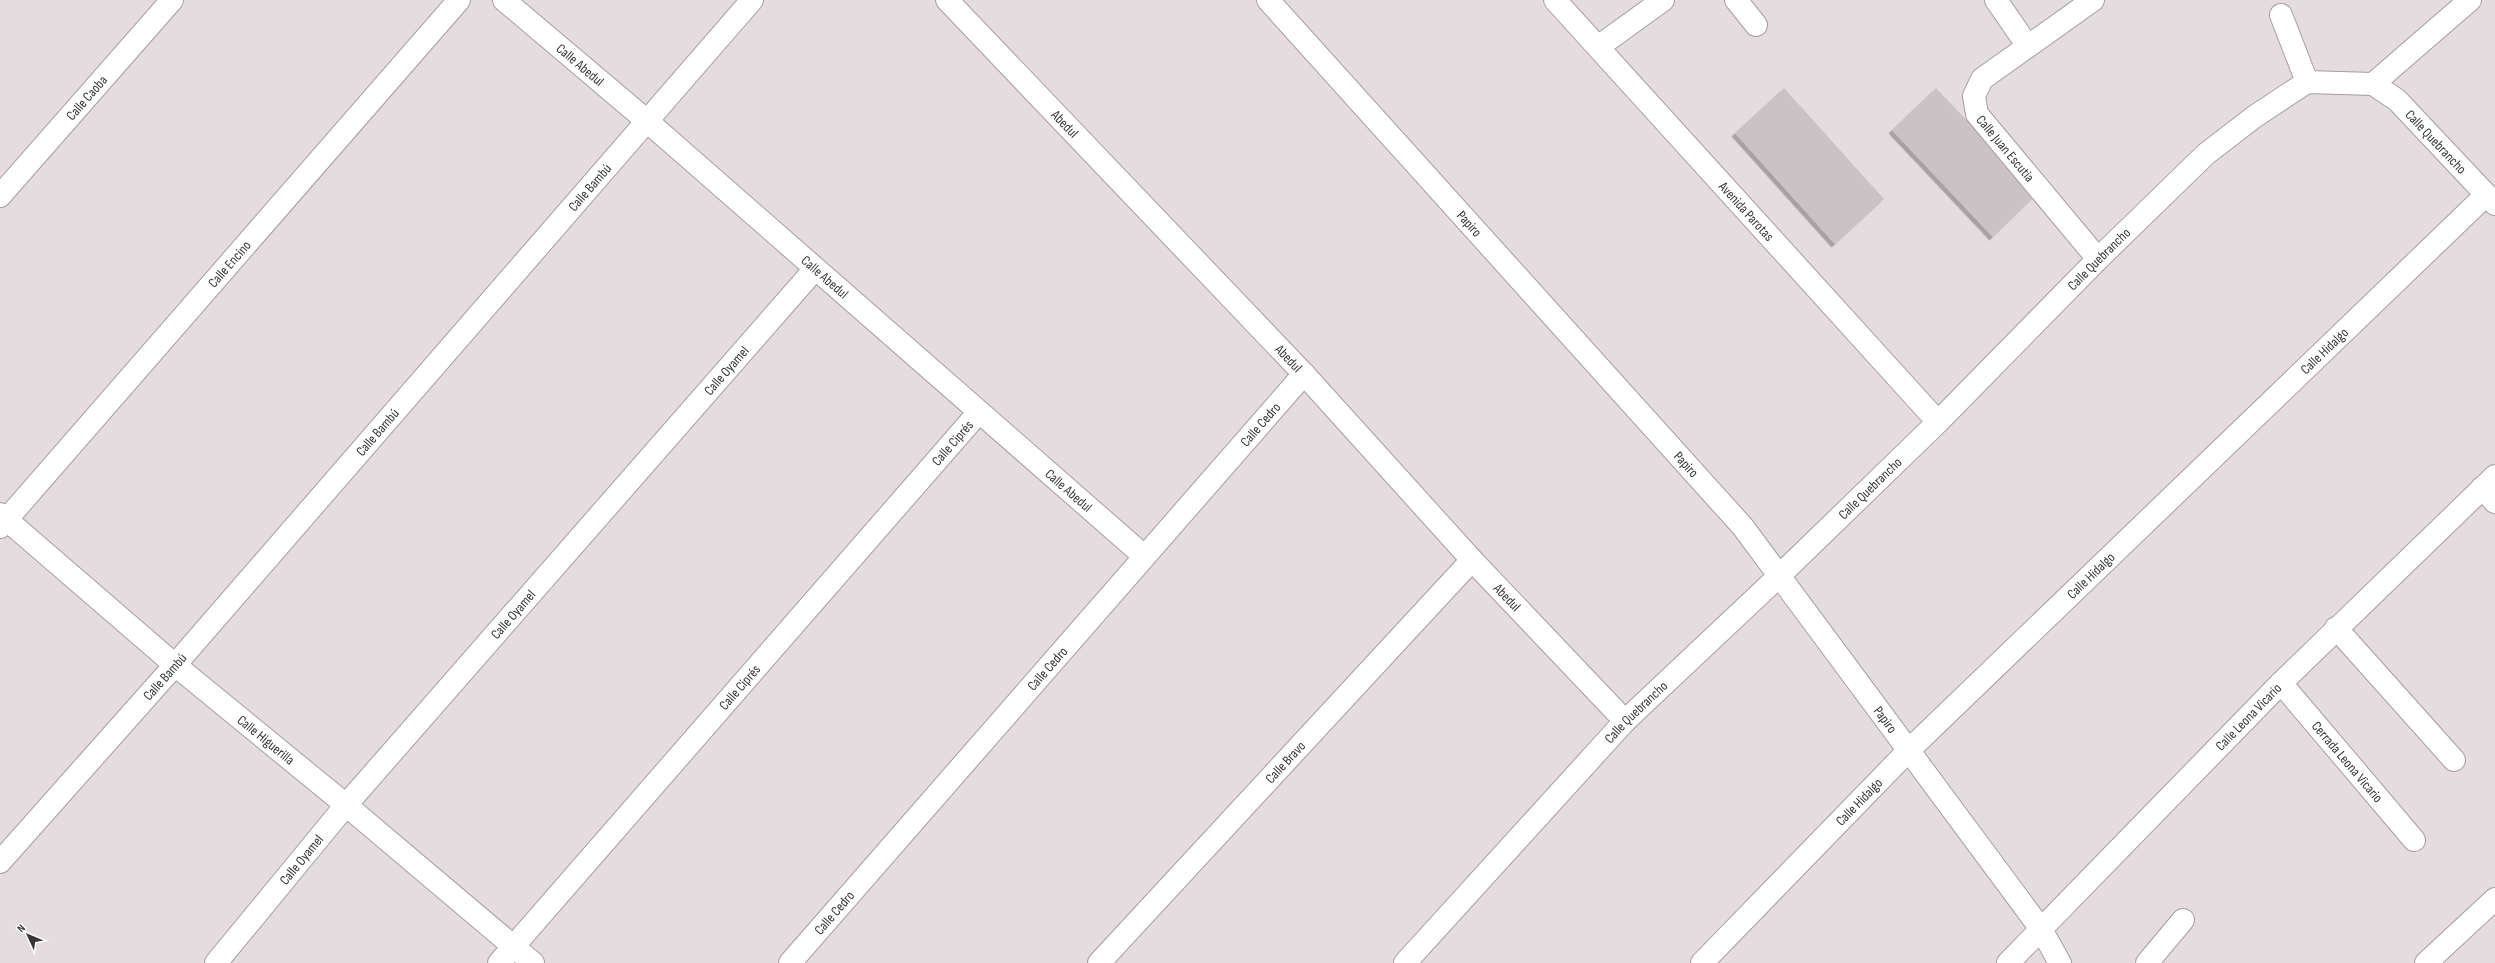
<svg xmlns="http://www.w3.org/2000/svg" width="2495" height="963" font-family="'Sofia Sans Condensed',sans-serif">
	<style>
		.building { fill: #cbc2c5; filter: url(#shadow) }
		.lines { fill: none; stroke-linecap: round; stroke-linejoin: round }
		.minor-casing { stroke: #a59d9f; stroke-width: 24 }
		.minor { stroke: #fff; stroke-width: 22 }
		.labels { text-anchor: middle; stroke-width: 3; stroke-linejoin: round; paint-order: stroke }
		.street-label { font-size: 14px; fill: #393536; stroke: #fff }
	</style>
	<defs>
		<filter id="shadow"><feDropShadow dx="-3.5" dy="3.5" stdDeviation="0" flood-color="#0004"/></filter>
	</defs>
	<rect width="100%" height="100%" fill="#e5dcdf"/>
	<path class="building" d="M1784,88L1884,199L1835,244L1735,133Z
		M1936,88L2037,194L1993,237L1892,130Z"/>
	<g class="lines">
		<defs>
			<g id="minor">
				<path id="s1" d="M504,0L647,121L1144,556"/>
				<path id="s2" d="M947,0L1304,374L1472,560L1625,721"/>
				<path id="s3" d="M1268,0L1743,527L2041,929L2060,963"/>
				<path id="s4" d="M1555,0L1938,422"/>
				<path d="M1736,0L1756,25"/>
				<path d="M1996,0L2027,45"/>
				<path id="s5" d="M2093,0L1982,79L1974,96L1977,114L2098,259"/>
				<path d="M2281,15L2307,82"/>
				<path d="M1598,47L1663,0"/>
				<path d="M2373,84L2470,0"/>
				<path id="s6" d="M0,196L172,0"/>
				<path d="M2482,488L2495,502"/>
				<path id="s7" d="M0,514L175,665L346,805L533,963"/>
				<path id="s8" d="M0,527L459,0"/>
				<path d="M2336,628L2454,760"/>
				<path id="s9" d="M2281,683L2414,840"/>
				<path id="s10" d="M0,862L175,665L752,0"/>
				<path id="s11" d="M216,963L346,805L815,269"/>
				<path id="s12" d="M499,963L979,412"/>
				<path id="s13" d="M790,963L1304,374"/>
				<path id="s14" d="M1099,963L1472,560"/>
				<path id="s15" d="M1405,963L1625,721L1778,577L1938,422L2098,259L2206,154L2254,117L2307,82L2373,84L2397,100L2495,204"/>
				<path id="s16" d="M1702,963L1908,751L2486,195"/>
				<path id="s17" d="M2008,963L2281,683L2495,476"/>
				<path d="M2147,963L2183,920"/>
				<path d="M2426,963L2495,899"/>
			</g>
		</defs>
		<use href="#minor" class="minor-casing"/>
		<use href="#minor" class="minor"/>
	</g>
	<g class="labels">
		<g class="street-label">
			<text dy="5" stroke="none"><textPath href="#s1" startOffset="100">Calle Abedul</textPath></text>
			<text dy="5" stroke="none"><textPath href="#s6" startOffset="131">Calle Caoba</textPath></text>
			<text dy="5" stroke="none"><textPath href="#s2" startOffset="171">Abedul</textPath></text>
			<text dy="5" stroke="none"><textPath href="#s15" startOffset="1415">Calle Quebrancho</textPath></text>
			<text dy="5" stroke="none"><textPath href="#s5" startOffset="218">Calle Juan Escutia</textPath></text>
			<text dy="5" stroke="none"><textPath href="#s10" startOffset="896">Calle Bambú</textPath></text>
			<text dy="5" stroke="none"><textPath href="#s4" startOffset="285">Avenida Parotas</textPath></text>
			<text dy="5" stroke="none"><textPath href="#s3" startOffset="301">Papiro</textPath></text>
			<text dy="5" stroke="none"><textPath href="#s15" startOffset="989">Calle Quebrancho</textPath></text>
			<text dy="5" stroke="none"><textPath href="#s8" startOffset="349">Calle Encino</textPath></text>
			<text dy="5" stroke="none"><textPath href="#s1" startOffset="424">Calle Abedul</textPath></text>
			<text dy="5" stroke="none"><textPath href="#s16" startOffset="873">Calle Hidalgo</textPath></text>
			<text dy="5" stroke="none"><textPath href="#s2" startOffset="495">Abedul</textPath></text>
			<text dy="5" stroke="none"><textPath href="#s11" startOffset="782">Calle Oyamel</textPath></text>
			<text dy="5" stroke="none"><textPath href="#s13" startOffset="715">Calle Cedro</textPath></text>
			<text dy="5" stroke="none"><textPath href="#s10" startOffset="572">Calle Bambú</textPath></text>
			<text dy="5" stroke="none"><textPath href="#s12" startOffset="690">Calle Ciprés</textPath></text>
			<text dy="5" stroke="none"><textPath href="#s3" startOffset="625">Papiro</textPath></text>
			<text dy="5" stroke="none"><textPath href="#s15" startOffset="665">Calle Quebrancho</textPath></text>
			<text dy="5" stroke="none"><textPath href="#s1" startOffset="748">Calle Abedul</textPath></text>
			<text dy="5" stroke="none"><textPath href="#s16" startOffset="549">Calle Hidalgo</textPath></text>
			<text dy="5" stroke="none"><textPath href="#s2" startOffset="819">Abedul</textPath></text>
			<text dy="5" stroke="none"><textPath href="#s11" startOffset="458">Calle Oyamel</textPath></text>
			<text dy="5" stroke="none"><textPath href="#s13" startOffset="391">Calle Cedro</textPath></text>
			<text dy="5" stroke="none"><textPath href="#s10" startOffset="248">Calle Bambú</textPath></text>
			<text dy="5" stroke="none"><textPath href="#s12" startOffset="366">Calle Ciprés</textPath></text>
			<text dy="5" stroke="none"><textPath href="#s15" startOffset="341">Calle Quebrancho</textPath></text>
			<text dy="5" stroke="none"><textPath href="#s17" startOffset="344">Calle Leona Vicario</textPath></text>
			<text dy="5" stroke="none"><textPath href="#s3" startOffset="949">Papiro</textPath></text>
			<text dy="5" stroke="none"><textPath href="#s7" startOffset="349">Calle Higuerilla</textPath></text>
			<text dy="5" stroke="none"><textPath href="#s14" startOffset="274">Calle Bravo</textPath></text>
			<text dy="5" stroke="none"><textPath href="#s9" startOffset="103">Cerrada Leona Vicario</textPath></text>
			<text dy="5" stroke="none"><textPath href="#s16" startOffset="225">Calle Hidalgo</textPath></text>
			<text dy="5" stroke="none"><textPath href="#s11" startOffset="134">Calle Oyamel</textPath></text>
			<text dy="5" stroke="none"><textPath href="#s13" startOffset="67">Calle Cedro</textPath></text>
		</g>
	</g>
	<g transform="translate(28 935) rotate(314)" stroke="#ffffff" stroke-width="3" paint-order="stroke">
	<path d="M0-3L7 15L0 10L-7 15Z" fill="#393536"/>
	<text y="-6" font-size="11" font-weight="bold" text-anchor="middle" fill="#393536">N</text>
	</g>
</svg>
